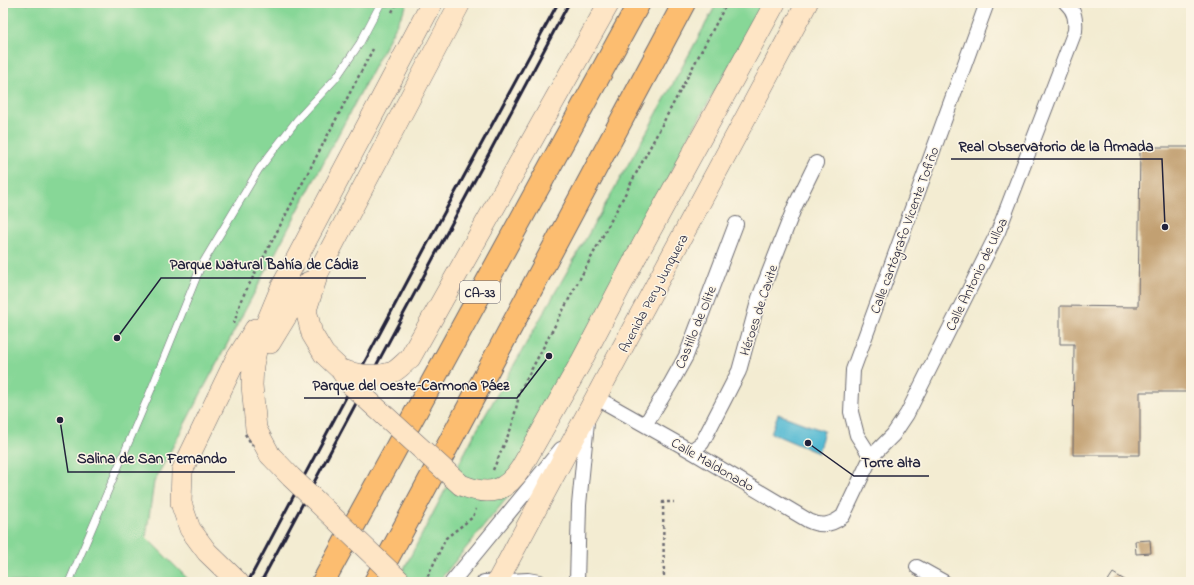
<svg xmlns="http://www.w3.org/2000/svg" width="1194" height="585" font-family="'Indie Flower',sans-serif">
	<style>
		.green { fill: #87d797; stroke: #547c69 }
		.water { fill: #54bad3; stroke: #3b6e87 }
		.building { fill: #c2a072 }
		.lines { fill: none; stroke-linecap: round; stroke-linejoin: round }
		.lane-casing { stroke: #6b6970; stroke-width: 8 }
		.street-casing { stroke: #6b6970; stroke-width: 16 }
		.secondary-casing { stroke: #6b6970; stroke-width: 22 }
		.highway-casing { stroke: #6b6970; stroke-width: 24 }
		.path { stroke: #6b6970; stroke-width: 2.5; stroke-dasharray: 3 3; stroke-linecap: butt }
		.lane { stroke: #fff; stroke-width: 7 }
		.street { stroke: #fff; stroke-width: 14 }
		.secondary { stroke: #fee5c5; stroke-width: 21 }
		.highway { stroke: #fcbd6f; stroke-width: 22 }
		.rail { stroke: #22223b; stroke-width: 3 }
		.secondary-bridge-casing { stroke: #6b6970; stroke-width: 22; stroke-linecap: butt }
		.path-bridge { stroke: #6b6970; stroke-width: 2.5; stroke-dasharray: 3 3; stroke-linecap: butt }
		.secondary-bridge { stroke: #fee5c5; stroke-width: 21 }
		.labels { text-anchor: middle; stroke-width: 3; stroke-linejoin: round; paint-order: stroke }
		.shield { fill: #fcf5e5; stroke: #63616e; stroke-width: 1 }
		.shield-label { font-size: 13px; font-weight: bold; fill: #22223b }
		.street-label { font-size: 14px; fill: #22223b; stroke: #fcf5e5 }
		.leader { fill: none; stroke: #22223b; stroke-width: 1.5 }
		.callout-dot { fill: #22223b; stroke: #fcf5e5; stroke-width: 1.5 }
		.callout-label { font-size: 15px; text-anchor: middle; font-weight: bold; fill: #22223b; stroke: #fcf5e5; stroke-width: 3; stroke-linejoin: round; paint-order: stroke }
	</style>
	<rect width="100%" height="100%" fill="#fcf5e5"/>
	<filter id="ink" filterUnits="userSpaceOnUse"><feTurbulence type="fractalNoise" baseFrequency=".025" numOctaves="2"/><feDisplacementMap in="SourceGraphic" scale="8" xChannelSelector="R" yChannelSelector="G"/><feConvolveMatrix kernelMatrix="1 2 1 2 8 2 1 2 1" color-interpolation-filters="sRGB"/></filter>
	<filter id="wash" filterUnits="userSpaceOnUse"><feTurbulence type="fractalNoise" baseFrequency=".012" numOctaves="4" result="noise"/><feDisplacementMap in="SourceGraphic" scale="16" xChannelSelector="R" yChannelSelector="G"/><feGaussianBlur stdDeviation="0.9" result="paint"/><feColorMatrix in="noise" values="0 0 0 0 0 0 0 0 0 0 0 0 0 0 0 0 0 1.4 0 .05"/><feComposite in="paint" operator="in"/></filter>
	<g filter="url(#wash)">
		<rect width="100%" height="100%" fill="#f3ecd2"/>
		<path class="green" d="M3,3H408L154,482L146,537L191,582H3Z
			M717,3H765L687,140L512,492L438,582H397L474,435L650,126Z"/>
		<path class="water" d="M778,414L824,431L818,453L771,433Z"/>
		<g id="blocks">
			<path class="building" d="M1140,147H1191V392H1140V455H1073L1074,344H1060V306L1138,307Z
				M1150,540L1151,553L1136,554L1135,541Z
				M1113,573L1128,582H1107Z"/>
		</g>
	</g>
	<g filter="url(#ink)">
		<use href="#blocks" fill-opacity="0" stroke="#6b6970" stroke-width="1"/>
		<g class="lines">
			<defs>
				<path id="lane" d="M69,582L151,390L201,266L259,169L297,120L336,78L360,43L381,3"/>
				<path id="street" d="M597,398L691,451L809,521C822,527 832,525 843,516L871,457L893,435L907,414L998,232L1075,31C1076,20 1075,11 1066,3
					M645,425L671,383L686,356L736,224
					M691,451L702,443L739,371L759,298L795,206L816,163
					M871,457L857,435L851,412L853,370L987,3
					M917,567L944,582
					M452,582L561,449
					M484,582L528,580L539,582
					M577,582L579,505L587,422"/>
				<path id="secondary" d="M637,255L775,3
					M270,343L301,292L309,282
					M341,370L324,354L312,334L306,310L318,273L460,3
					M270,455L256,429L252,385L253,365L257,346L281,288L432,3
					M238,582L207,552L190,529L181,503L182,471L235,361L255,329
					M497,582L807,3"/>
				<path id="highway" d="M323,582L639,3
					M375,582L684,3"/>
			</defs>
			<use href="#lane" class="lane-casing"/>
			<use href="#street" class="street-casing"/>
			<use href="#secondary" class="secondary-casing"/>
			<use href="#highway" class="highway-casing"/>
			<path class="path" d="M392,12L397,3
				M234,324L241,300L373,49
				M493,470L512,426L520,391L727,3
				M425,582L446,538L473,517L476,509
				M664,582L663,502H674"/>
			<use href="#lane" class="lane"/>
			<use href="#street" class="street"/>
			<use href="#secondary" class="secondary"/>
			<use href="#highway" class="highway"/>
			<path class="rail" d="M248,582L424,250L558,3
				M261,582L569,3"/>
			<defs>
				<path id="secondary-bridge" d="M341,370C357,375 377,378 393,372C399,369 405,362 410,358L609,3
					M341,370L349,383L461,485C488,496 505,493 521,468L581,362L637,255
					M270,455L291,477L401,582"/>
			</defs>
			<use href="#secondary-bridge" class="secondary-bridge-casing"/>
			<path class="path-bridge" d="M245,434L253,446"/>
			<use href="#secondary-bridge" class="secondary-bridge"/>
		</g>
	</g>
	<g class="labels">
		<rect class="shield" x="460" y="281" width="40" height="22" rx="3"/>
		<g class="shield-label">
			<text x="480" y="297">CA-33</text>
		</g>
		<g class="street-label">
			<text transform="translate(904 230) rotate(-70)" y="5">Calle cartógrafo Vicente Tofiño</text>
			<text transform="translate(976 274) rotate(-64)" y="5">Calle Antonio de Ulloa</text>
			<text transform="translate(653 293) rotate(-62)" y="5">Avenida Pery Junquera</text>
			<text transform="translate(758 310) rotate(-72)" y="5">Héroes de Cavite</text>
			<text transform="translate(695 327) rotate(-68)" y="5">Castillo de Olite</text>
			<text transform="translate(713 464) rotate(30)" y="5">Calle Maldonado</text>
		</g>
	</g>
	<path class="leader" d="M1165 227L1162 159H951M117 338L161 278H366M549 356L517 398H304M60 420L68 472H235M808 443L854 476H929"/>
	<g class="callout-dot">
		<circle cx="1165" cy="227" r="4"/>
		<circle cx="117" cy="338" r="4"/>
		<circle cx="549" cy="356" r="4"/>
		<circle cx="60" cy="420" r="4"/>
		<circle cx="808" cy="443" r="4"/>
	</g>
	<g class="callout-label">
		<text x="1056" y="151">Real Observatorio de la Armada</text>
		<text x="264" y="269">Parque Natural Bahía de Cádiz</text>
		<text x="411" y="390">Parque del Oeste-Carmona Páez</text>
		<text x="152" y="463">Salina de San Fernando</text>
		<text x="891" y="467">Torre alta</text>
	</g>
	<rect width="1194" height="585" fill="none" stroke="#fcf5e5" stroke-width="16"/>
</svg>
